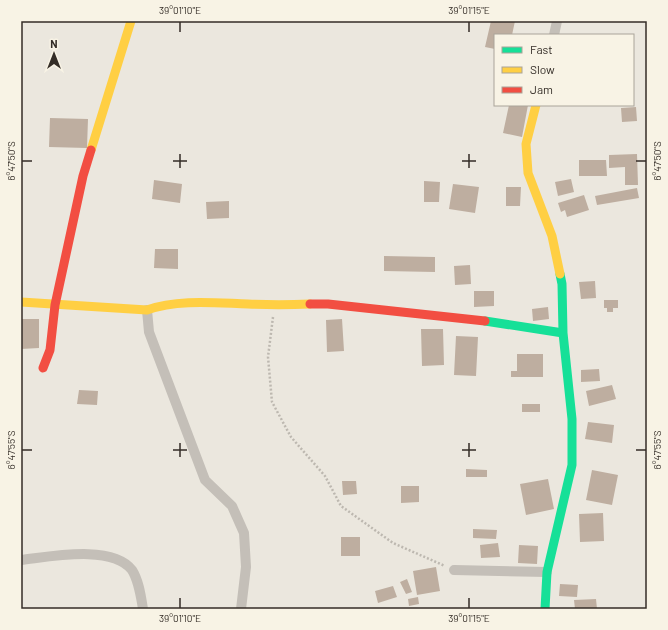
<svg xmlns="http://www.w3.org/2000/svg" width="668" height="630" font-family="Barlow,sans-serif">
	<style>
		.building { fill: #beaea0 }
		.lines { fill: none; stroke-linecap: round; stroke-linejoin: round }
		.path { stroke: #bdb8b0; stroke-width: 2.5; stroke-dasharray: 2 2; stroke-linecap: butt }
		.street { stroke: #c4bfb8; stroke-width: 10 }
		.fast { stroke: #16e098; stroke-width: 9 }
		.slow { stroke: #ffcf43; stroke-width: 9 }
		.jam { stroke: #f24e42; stroke-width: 9 }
		.ticks { fill: none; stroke: #342d27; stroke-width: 1.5 }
		.neatline { fill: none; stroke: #342d27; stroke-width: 1.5 }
		.ticks-label { font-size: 10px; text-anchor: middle; fill: #342d27 }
	</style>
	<rect width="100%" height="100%" fill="#ebe7de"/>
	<path class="building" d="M491,21H515L512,35H495V49L485,47Z
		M509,105H528L522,137L503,133Z
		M636,107L637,121L622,122L621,108Z
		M50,118L88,119L87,148L49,147Z
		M637,154L638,185H625V167L609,168V155Z
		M579,160H606L607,176H579Z
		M571,179L574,192L558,196L555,182Z
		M154,180L182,184L180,203L152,199Z
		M424,181L440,182L439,202H424Z
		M453,184L479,187L475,213L449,209Z
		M506,187H521L520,206H506Z
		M637,188L639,198L597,205L595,196Z
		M584,195L589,210L567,217L565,210L561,212L558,203Z
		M229,201V218L207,219L206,202Z
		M155,249H178V269L154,268Z
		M384,256L435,257V272L384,271Z
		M470,265L471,284L455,285L454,266Z
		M595,281L596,298L581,299L579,282Z
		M474,291H494V306L474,307Z
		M604,300H618V308H613V312H607V308H604Z
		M548,307L549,319L533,321L532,309Z
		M21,319H39V348L21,349Z
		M342,319L344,351L327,352L326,320Z
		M421,329H443L444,365L422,366Z
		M456,336L478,337L476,376L454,375Z
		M517,354H543V377H511V371H517Z
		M599,369L600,381L581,382V370Z
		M612,385L616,399L589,406L586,391Z
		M79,390L98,391L97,405L77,404Z
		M522,404H540V412H522Z
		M588,422L614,425L612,443L585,439Z
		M466,469L487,470V477H466Z
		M592,470L618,475L612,505L586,500Z
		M548,479L554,509L526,515L520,484Z
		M342,481H356L357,494L343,495Z
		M401,486H419V502L401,503Z
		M603,513L604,541L580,542L579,514Z
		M473,529L497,530L496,539L473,538Z
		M341,537H360V556H341Z
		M498,543L500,557L481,558L480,545Z
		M519,545L538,546L537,564L518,563Z
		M436,567L440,591L417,595L413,571Z
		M407,579L412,592L406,594L400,582Z
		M560,584L578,585L577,597L559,596Z
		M393,586L397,597L378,603L375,591Z
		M418,597L419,604L409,606L408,599Z
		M596,599L597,609H575L574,600Z"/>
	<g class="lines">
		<path class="path" d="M273,317L268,357L272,402L291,437L325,476L341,506L393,543L445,566"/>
		<path class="street" d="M554,35L557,21
			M147,310L149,332L205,480L232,506L244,533L246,567L241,609
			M21,560C49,557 112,544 132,570C139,581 141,597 143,609
			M454,570L547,572"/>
		<path class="fast" d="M485,321L563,333
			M545,609L547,572L572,465V419L563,333L562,284L560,274"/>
		<path class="slow" d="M536,105L526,144L528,173L552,236L560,274
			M91,150L131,21
			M21,302L147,310C178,299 215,303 248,304C269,305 289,305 310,304"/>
		<path class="jam" d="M310,304H328L485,321
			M43,368L50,350L55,305L83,176L91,150"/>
	</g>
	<path class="ticks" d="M180,22V32M469,22V32M180,154V168M469,154V168M22,161H32M173,161H187M462,161H476M636,161H646M180,443V457M469,443V457M22,450H32M173,450H187M462,450H476M636,450H646M180,598V608M469,598V608"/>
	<rect width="668" height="630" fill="none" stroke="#f8f3e5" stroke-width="44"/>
	<rect x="494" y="34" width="140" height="72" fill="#f8f3e5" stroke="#aaa499"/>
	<rect x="502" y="47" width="20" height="6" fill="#16e098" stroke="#aaa499"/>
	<text x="530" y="54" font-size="12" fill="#342d27">Fast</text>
	<rect x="502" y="67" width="20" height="6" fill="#ffcf43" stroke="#aaa499"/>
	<text x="530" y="74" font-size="12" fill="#342d27">Slow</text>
	<rect x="502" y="87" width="20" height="6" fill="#f24e42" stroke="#aaa499"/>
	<text x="530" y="94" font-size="12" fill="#342d27">Jam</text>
	<g transform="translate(54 54)" stroke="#f8f3e5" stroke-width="3" paint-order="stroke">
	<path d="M0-3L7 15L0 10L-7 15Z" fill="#342d27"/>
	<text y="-6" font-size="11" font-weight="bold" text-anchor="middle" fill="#342d27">N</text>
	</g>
	<rect x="22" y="22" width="624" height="586" class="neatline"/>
	<g class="ticks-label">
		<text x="180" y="14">39°01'10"E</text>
		<text x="469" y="14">39°01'15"E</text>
		<text transform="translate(11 161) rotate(-90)" y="4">6°47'50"S</text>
		<text transform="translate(657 161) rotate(-90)" y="4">6°47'50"S</text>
		<text transform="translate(11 450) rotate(-90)" y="4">6°47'55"S</text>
		<text transform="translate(657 450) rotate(-90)" y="4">6°47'55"S</text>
		<text x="180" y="622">39°01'10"E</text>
		<text x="469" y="622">39°01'15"E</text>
	</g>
</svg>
